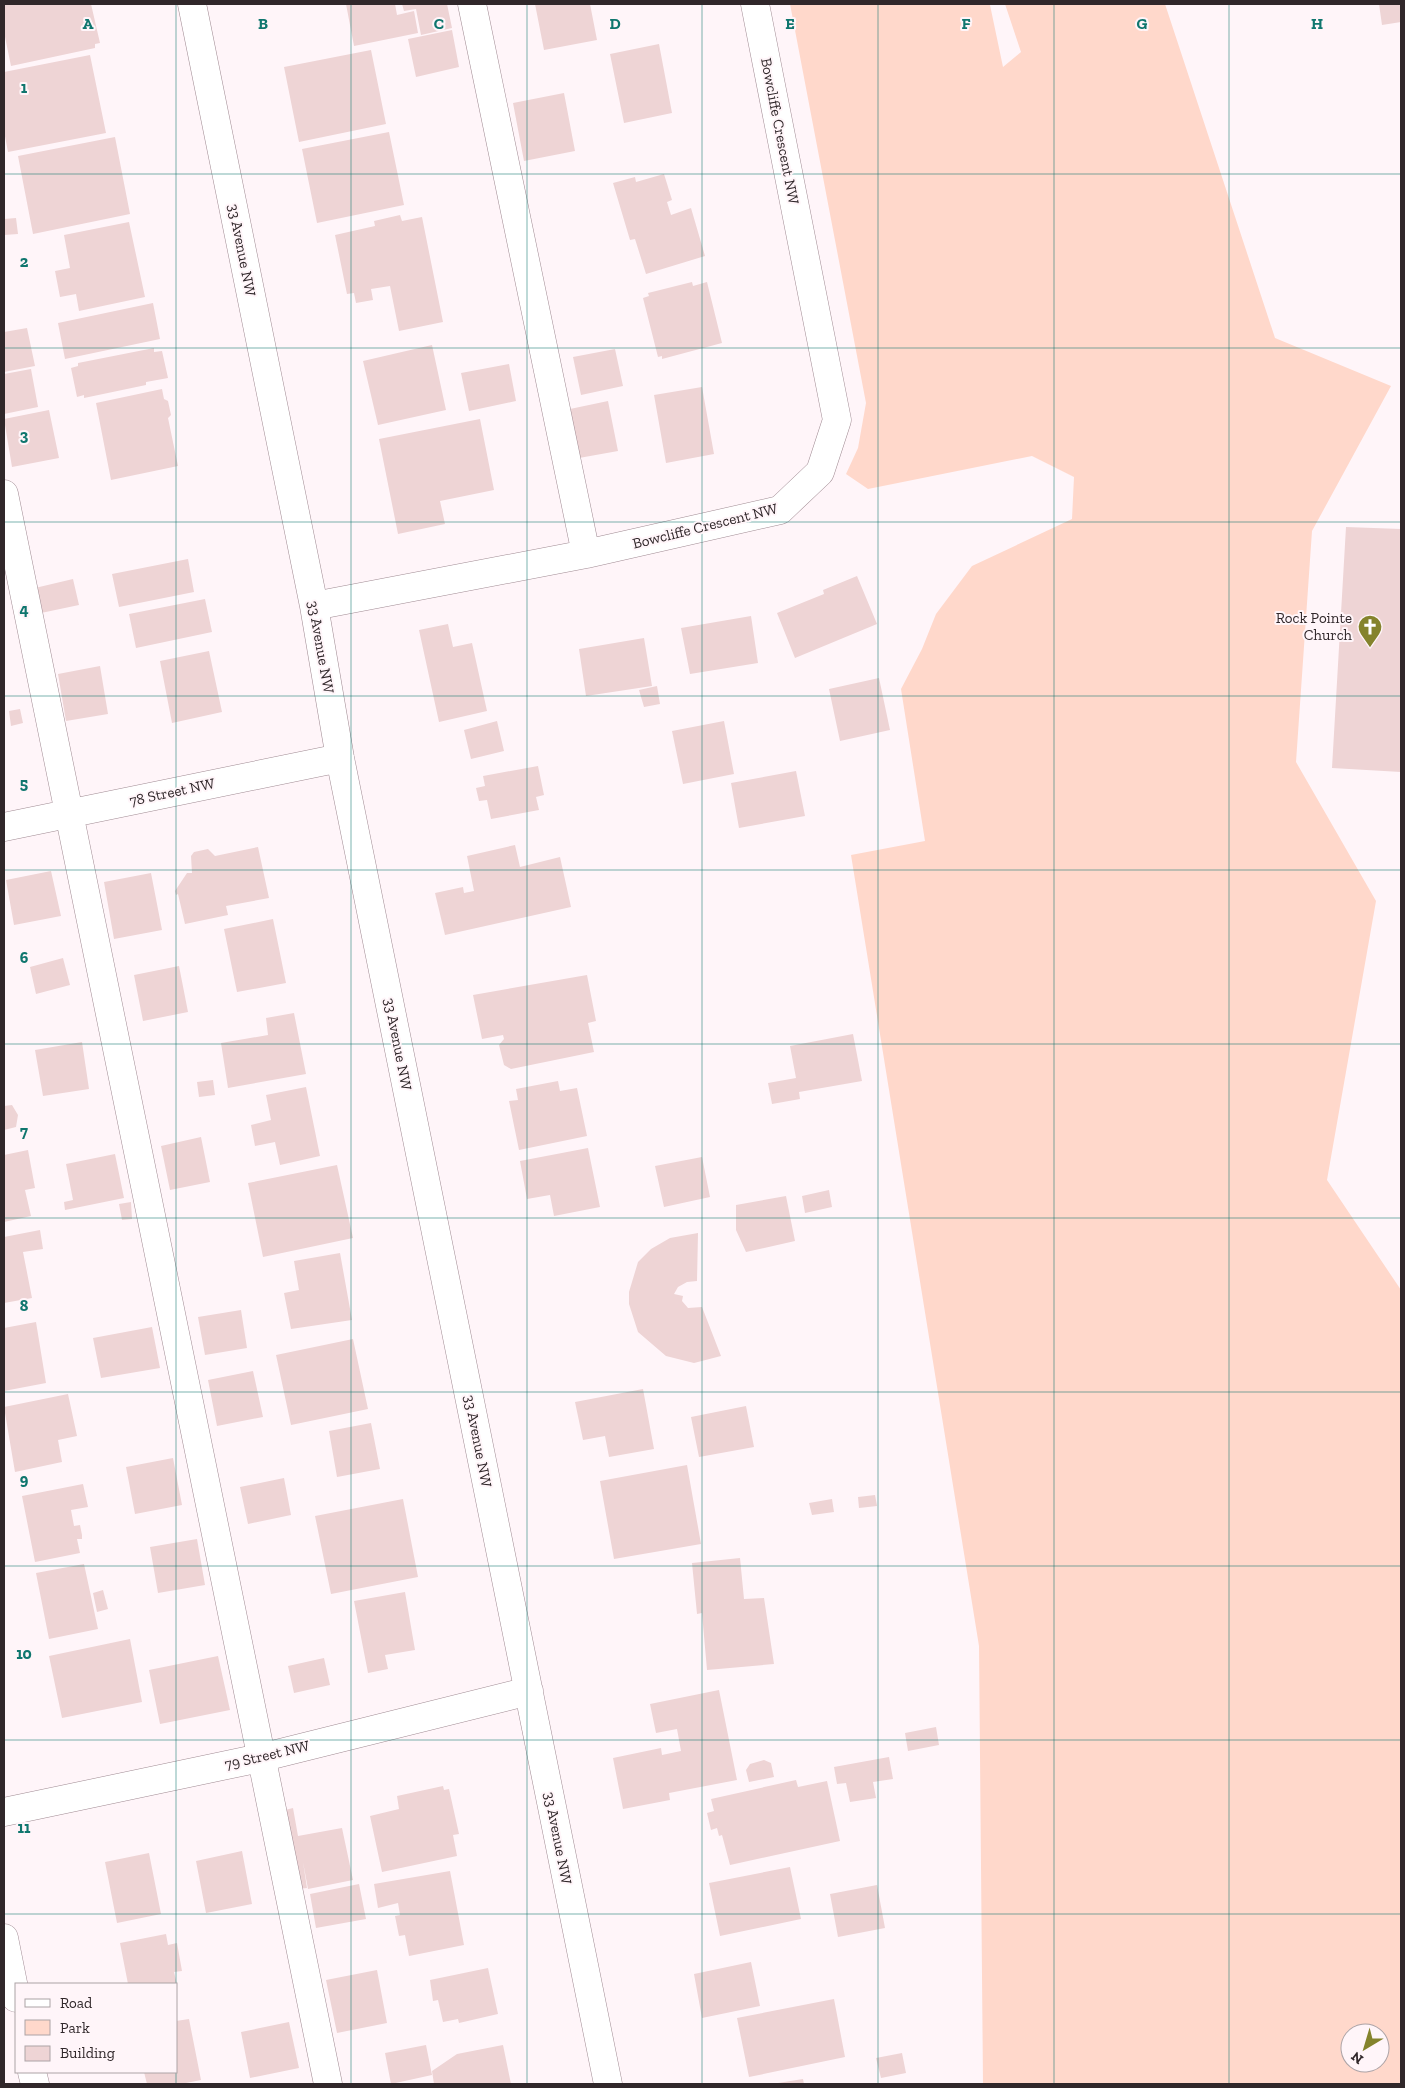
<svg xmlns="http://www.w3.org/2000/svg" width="1405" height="2088" font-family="'Zilla Slab',serif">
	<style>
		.green { fill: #ffd8cb; fill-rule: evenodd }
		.building { fill: #eed4d5 }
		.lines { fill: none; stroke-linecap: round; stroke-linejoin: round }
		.minor-casing { stroke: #a08b93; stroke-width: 29 }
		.minor { stroke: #fff; stroke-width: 28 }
		.grid { fill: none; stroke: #0f766e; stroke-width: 1; stroke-opacity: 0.55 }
		.labels { text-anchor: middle; stroke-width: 4; stroke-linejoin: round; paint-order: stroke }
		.street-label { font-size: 15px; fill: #30272a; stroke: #fff5f9 }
		.poi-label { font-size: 15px; fill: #30272a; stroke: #fff5f9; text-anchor: end }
		.grid-label { font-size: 16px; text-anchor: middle; font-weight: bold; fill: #0f766e; stroke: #fff5f9; stroke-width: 4; stroke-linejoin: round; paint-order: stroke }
	</style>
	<rect width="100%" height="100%" fill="#fff5f9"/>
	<path class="green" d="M790,4H994L990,5L1003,67L1021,52L1005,4H1165L1275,338L1391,386L1312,531L1296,762L1376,901L1327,1180L1401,1290V2084H983L979,1646L851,855L925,841L901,689L922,649L936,614L972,566L1072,519L1074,477L1032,456L868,489L846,474L858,448L866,403ZM1350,2033H1380V2063H1350Z"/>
	<path class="building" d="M4,4H91L100,43L95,44V48L11,66L4,32Z
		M346,4H395L397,15L414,11L418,33L354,46Z
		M402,4H447L452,28L421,35L416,9L404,11Z
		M535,4H590L597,40L544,50Z
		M1379,4H1401V22L1382,25Z
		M452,30L459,67L416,77L408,39Z
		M659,44L672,113L624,123L610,54Z
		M371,50L386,124L299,142L284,67Z
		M90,55L106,133L8,152L4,131V72Z
		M564,93L575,151L524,161L513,103Z
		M389,132L404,205L317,223L302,149Z
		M115,137L130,214L33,234L18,156Z
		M664,174L672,200L667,202L671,215L691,208L705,256L646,274L635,239L630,240L613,183L635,177L636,182Z
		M400,215L402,221L422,217L443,322L399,331L390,286L371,289L373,300L356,303L354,293L347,294L335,235L375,226L374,221Z
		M16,218L18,234L4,235V219Z
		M129,222L145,297L79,311L76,294L60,297L55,271L70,268L64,235Z
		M692,282L693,286L707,282L722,343L662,359V356L658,357L643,298L649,296L648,293Z
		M153,303L160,339L65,359L58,323Z
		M27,328L35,366L4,372V332Z
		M432,345L446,410L378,425L363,361Z
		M154,348V352L162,351L168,378L146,382V385L84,398V395L77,397L71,368L78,366V363Z
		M615,349L623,386L581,395L573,357Z
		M509,364L516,401L469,411L461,373Z
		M31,369L38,407L4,414V374Z
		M702,387L714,454L666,463L654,395Z
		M162,389L164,399L168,401L171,415L168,418L178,466L111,480L96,403Z
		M608,401L618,451L579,458L570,409Z
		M49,410L59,458L12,467L4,419Z
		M480,419L494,490L440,501L445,524L398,534L379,439Z
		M1346,527L1401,529V772L1332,768Z
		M188,559L194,592L119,607L112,574Z
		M857,576L877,624L795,658L777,613L824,594L823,590Z
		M73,579L79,605L41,613L35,588Z
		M205,599L212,632L136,648L129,614Z
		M751,616L758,663L690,674L681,628Z
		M448,624L453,647L472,643L487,711L439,722L419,630Z
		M644,638L652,686L586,696L579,649Z
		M209,651L222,712L172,723L160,661Z
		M100,666L108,714L66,721L58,674Z
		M879,678L890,730L840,741L829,689Z
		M657,686L660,704L644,707L639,690Z
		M20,709L23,723L11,726L9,711Z
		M497,721L504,751L471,759L464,730Z
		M724,721L734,774L683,784L672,731Z
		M538,766L544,795L536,797L539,810L491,819L487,800L479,801L476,788L485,786L483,776Z
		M796,771L805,816L739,828L731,783Z
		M515,845L520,867L560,857L571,907L445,935L435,893L463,887L464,893L474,891L467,856Z
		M258,847L269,898L226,906L228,915L185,924L178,894L176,895L175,891L187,873H192L191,856L194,852L208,849L215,856Z
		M51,871L61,916L14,925L6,880Z
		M151,873L162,930L114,939L104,882Z
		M273,919L286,983L237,992L224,929Z
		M63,958L70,985L36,994L30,967Z
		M179,966L188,1012L143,1021L134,975Z
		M587,975L596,1021L588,1023L594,1052L511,1069L504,1065L499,1045L504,1039L503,1035L482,1039L473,995Z
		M294,1013L306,1074L228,1088L221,1043L268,1035L266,1018Z
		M853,1034L862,1081L799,1092L800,1099L772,1104L768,1083L796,1078L790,1046Z
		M82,1042L89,1089L43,1096L35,1050Z
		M213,1080L215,1095L199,1097L197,1082Z
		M558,1081L560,1091L577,1088L587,1136L519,1150L509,1101L518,1100L516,1089Z
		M306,1087L320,1156L280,1165L275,1142L255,1146L251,1125L271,1120L266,1095Z
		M12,1105L18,1115L16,1127L4,1130V1106Z
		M201,1137L210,1182L170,1190L161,1146Z
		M588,1148L600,1207L554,1216L550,1195L527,1199L520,1161Z
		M28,1150L35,1188L25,1190L31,1216L4,1222V1155Z
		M115,1154L124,1198L65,1210L64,1202L73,1200L66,1164Z
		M702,1157L710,1197L664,1207L655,1166Z
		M337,1165L353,1238L263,1257L248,1183Z
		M829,1190L832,1207L805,1213L802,1196Z
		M786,1196L795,1241L746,1252L736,1230V1205Z
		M131,1202L132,1219L122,1220L119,1204Z
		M40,1230L43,1249L23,1252L32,1298L4,1303V1237Z
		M698,1233L697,1281L687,1282L678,1287L674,1294L683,1296L682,1301L688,1308L702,1307L721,1356L694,1363L666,1356L638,1332L629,1304V1292L638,1262L651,1249L670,1238Z
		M340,1253L352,1320L291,1329L284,1293L299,1290L294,1261Z
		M241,1310L247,1348L205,1355L198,1317Z
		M36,1322L46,1383L4,1391V1328Z
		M152,1327L160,1368L101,1378L93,1338Z
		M353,1339L368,1409L291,1425L276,1355Z
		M253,1371L263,1417L217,1426L208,1380Z
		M643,1389L654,1449L609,1457L605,1436L583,1440L575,1402Z
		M68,1394L77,1436L58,1440L62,1462L15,1472L4,1407Z
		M746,1406L754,1447L699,1457L691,1417Z
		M371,1423L380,1469L337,1477L329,1431Z
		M173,1458L182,1505L135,1514L126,1467Z
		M687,1465L701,1544L614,1559L600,1481Z
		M284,1478L291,1515L248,1524L240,1487Z
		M83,1484L88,1507L71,1510L74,1526L80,1525L82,1535V1539H77L80,1553L35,1562L22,1496Z
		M875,1495L877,1506L859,1508L858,1497Z
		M403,1499L418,1577L331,1594L315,1516Z
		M832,1499L834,1512L812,1515L809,1503Z
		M197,1539L205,1585L158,1593L150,1547Z
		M740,1558L744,1599L764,1598L774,1664L707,1670L702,1613L697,1614L692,1563Z
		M84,1564L98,1629L49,1639L36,1573Z
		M103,1590L108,1609L97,1612L93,1593Z
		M405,1592L415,1650L385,1655L388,1669L368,1673L354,1601Z
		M130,1639L142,1702L62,1718L49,1656Z
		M218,1656L230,1710L160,1724L149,1670Z
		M324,1658L330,1685L294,1693L288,1666Z
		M719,1690L737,1780L669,1793L670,1800L623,1809L613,1758L661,1748L662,1755L681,1751L677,1729L656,1733L650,1704Z
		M936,1727L939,1745L908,1751L905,1733Z
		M889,1757L893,1779L873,1782L876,1798L850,1802L846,1783L837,1784L834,1767Z
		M764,1760L771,1763L774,1777L749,1782L746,1770L750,1764Z
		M796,1780L798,1787L827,1781L840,1841L730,1865L722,1835L719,1836L717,1828L711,1830L707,1813L714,1811L711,1799Z
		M443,1786L444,1790L449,1789L459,1834L453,1835L457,1856L382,1872L370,1816L399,1809L397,1796Z
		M293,1808L298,1836L342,1828L353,1880L308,1889L303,1862L307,1888L299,1889L285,1810Z
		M242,1851L252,1904L206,1913L196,1861Z
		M149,1853L161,1914L117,1923L105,1862Z
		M790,1867L801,1919L720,1936L709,1883Z
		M450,1871L464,1945L409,1956L405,1935L399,1936L395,1916L400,1915L398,1903L378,1908L374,1884Z
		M359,1884L366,1919L316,1928L310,1894Z
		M877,1885L885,1928L838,1937L830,1894Z
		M166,1934L168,1945L177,1943L182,1971L174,1972L177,1984H128L120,1943Z
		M751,1962L760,2006L702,2018L694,1974Z
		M488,1968L498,2014L459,2023L458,2019L443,2022L438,2000L433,2001L430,1980Z
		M377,1970L387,2023L337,2033L326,1980Z
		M834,1999L845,2057L749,2077L737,2018Z
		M189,2019L201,2080L181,2084H147L144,2072H176V2021Z
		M289,2022L299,2068L250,2078L241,2032Z
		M426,2045L432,2075L391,2084L385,2053Z
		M503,2045L511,2084H434L432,2071L457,2054Z
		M902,2053L906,2073L881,2078L876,2058Z
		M803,2079L804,2084H778V2083Z"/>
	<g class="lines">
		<defs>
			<path id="minor" d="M192,4L314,606L340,758L608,2084
				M472,4L586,554
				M4,494L328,2084
				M314,606L586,554L780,510L820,472L837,420L755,4
				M4,827L340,758
				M4,1812L260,1758L529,1691
				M4,1938L16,1998
				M32,2072L35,2084"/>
		</defs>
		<use href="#minor" class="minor-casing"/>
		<use href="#minor" class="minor"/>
	</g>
	<path class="grid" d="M176,4V1984M351,4V2084M527,4V2084M702,4V2084M878,4V2084M1054,4V2084M1229,4V2084M4,174H1401M4,348H1401M4,522H1401M4,696H1401M4,870H1401M4,1044H1401M4,1218H1401M4,1392H1401M4,1566H1401M4,1740H1401M4,1914H1401M176,2072V2084"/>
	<defs>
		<symbol id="church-pin" viewBox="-11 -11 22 30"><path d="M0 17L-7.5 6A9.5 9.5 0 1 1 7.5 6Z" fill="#84832c" stroke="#fff5f9"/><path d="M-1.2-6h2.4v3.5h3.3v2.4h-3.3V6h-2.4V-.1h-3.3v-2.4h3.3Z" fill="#fff"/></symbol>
	</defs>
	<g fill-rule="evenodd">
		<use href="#church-pin" x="1356" y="613" width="28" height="38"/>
	</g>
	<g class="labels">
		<g class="street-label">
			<text transform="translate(780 131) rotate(79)" y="5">Bowcliffe Crescent NW</text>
			<text transform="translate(242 250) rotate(79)" y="5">33 Avenue NW</text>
			<text transform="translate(705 526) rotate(-14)" y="5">Bowcliffe Crescent NW</text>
			<text transform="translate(321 647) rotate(80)" y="5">33 Avenue NW</text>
			<text transform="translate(172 792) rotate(-12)" y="5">78 Street NW</text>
			<text transform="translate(398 1044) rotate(79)" y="5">33 Avenue NW</text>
			<text transform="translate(478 1441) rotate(79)" y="5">33 Avenue NW</text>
			<text transform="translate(267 1755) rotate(-13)" y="5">79 Street NW</text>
			<text transform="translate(558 1838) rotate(79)" y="5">33 Avenue NW</text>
		</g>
		<g class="poi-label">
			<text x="1352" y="623">Rock Pointe<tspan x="1352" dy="17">Church</tspan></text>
		</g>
	</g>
	<g class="grid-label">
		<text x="88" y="29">A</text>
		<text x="263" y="29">B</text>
		<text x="439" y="29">C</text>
		<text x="615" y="29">D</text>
		<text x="790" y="29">E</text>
		<text x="966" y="29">F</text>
		<text x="1142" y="29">G</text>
		<text x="1317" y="29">H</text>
		<text x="24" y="93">1</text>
		<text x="24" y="267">2</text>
		<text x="24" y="441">3</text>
		<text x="24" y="615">4</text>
		<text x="24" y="789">5</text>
		<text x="24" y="963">6</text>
		<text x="24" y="1137">7</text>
		<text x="24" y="1311">8</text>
		<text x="24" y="1485">9</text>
		<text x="24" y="1659">10</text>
		<text x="24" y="1833">11</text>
	</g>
	<rect width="1405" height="2088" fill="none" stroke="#30272a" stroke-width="10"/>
	<rect x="15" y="1983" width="162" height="90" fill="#fff5f9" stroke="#aca3a6"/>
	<rect x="25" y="1999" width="25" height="8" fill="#ffffff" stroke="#aca3a6"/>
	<text x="60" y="2008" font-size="15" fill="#30272a">Road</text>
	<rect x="25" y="2020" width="25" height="15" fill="#ffd8cb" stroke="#aca3a6"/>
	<text x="60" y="2033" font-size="15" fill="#30272a">Park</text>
	<rect x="25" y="2046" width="25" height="15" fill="#eed4d5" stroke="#aca3a6"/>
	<text x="60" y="2058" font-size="15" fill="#30272a">Building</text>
	<g transform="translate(1365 2048) rotate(218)"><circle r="24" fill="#fff5f9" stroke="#aca3a6"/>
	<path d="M0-4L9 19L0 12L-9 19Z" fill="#84832c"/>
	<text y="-8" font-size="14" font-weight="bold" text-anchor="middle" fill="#30272a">N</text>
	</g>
</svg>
